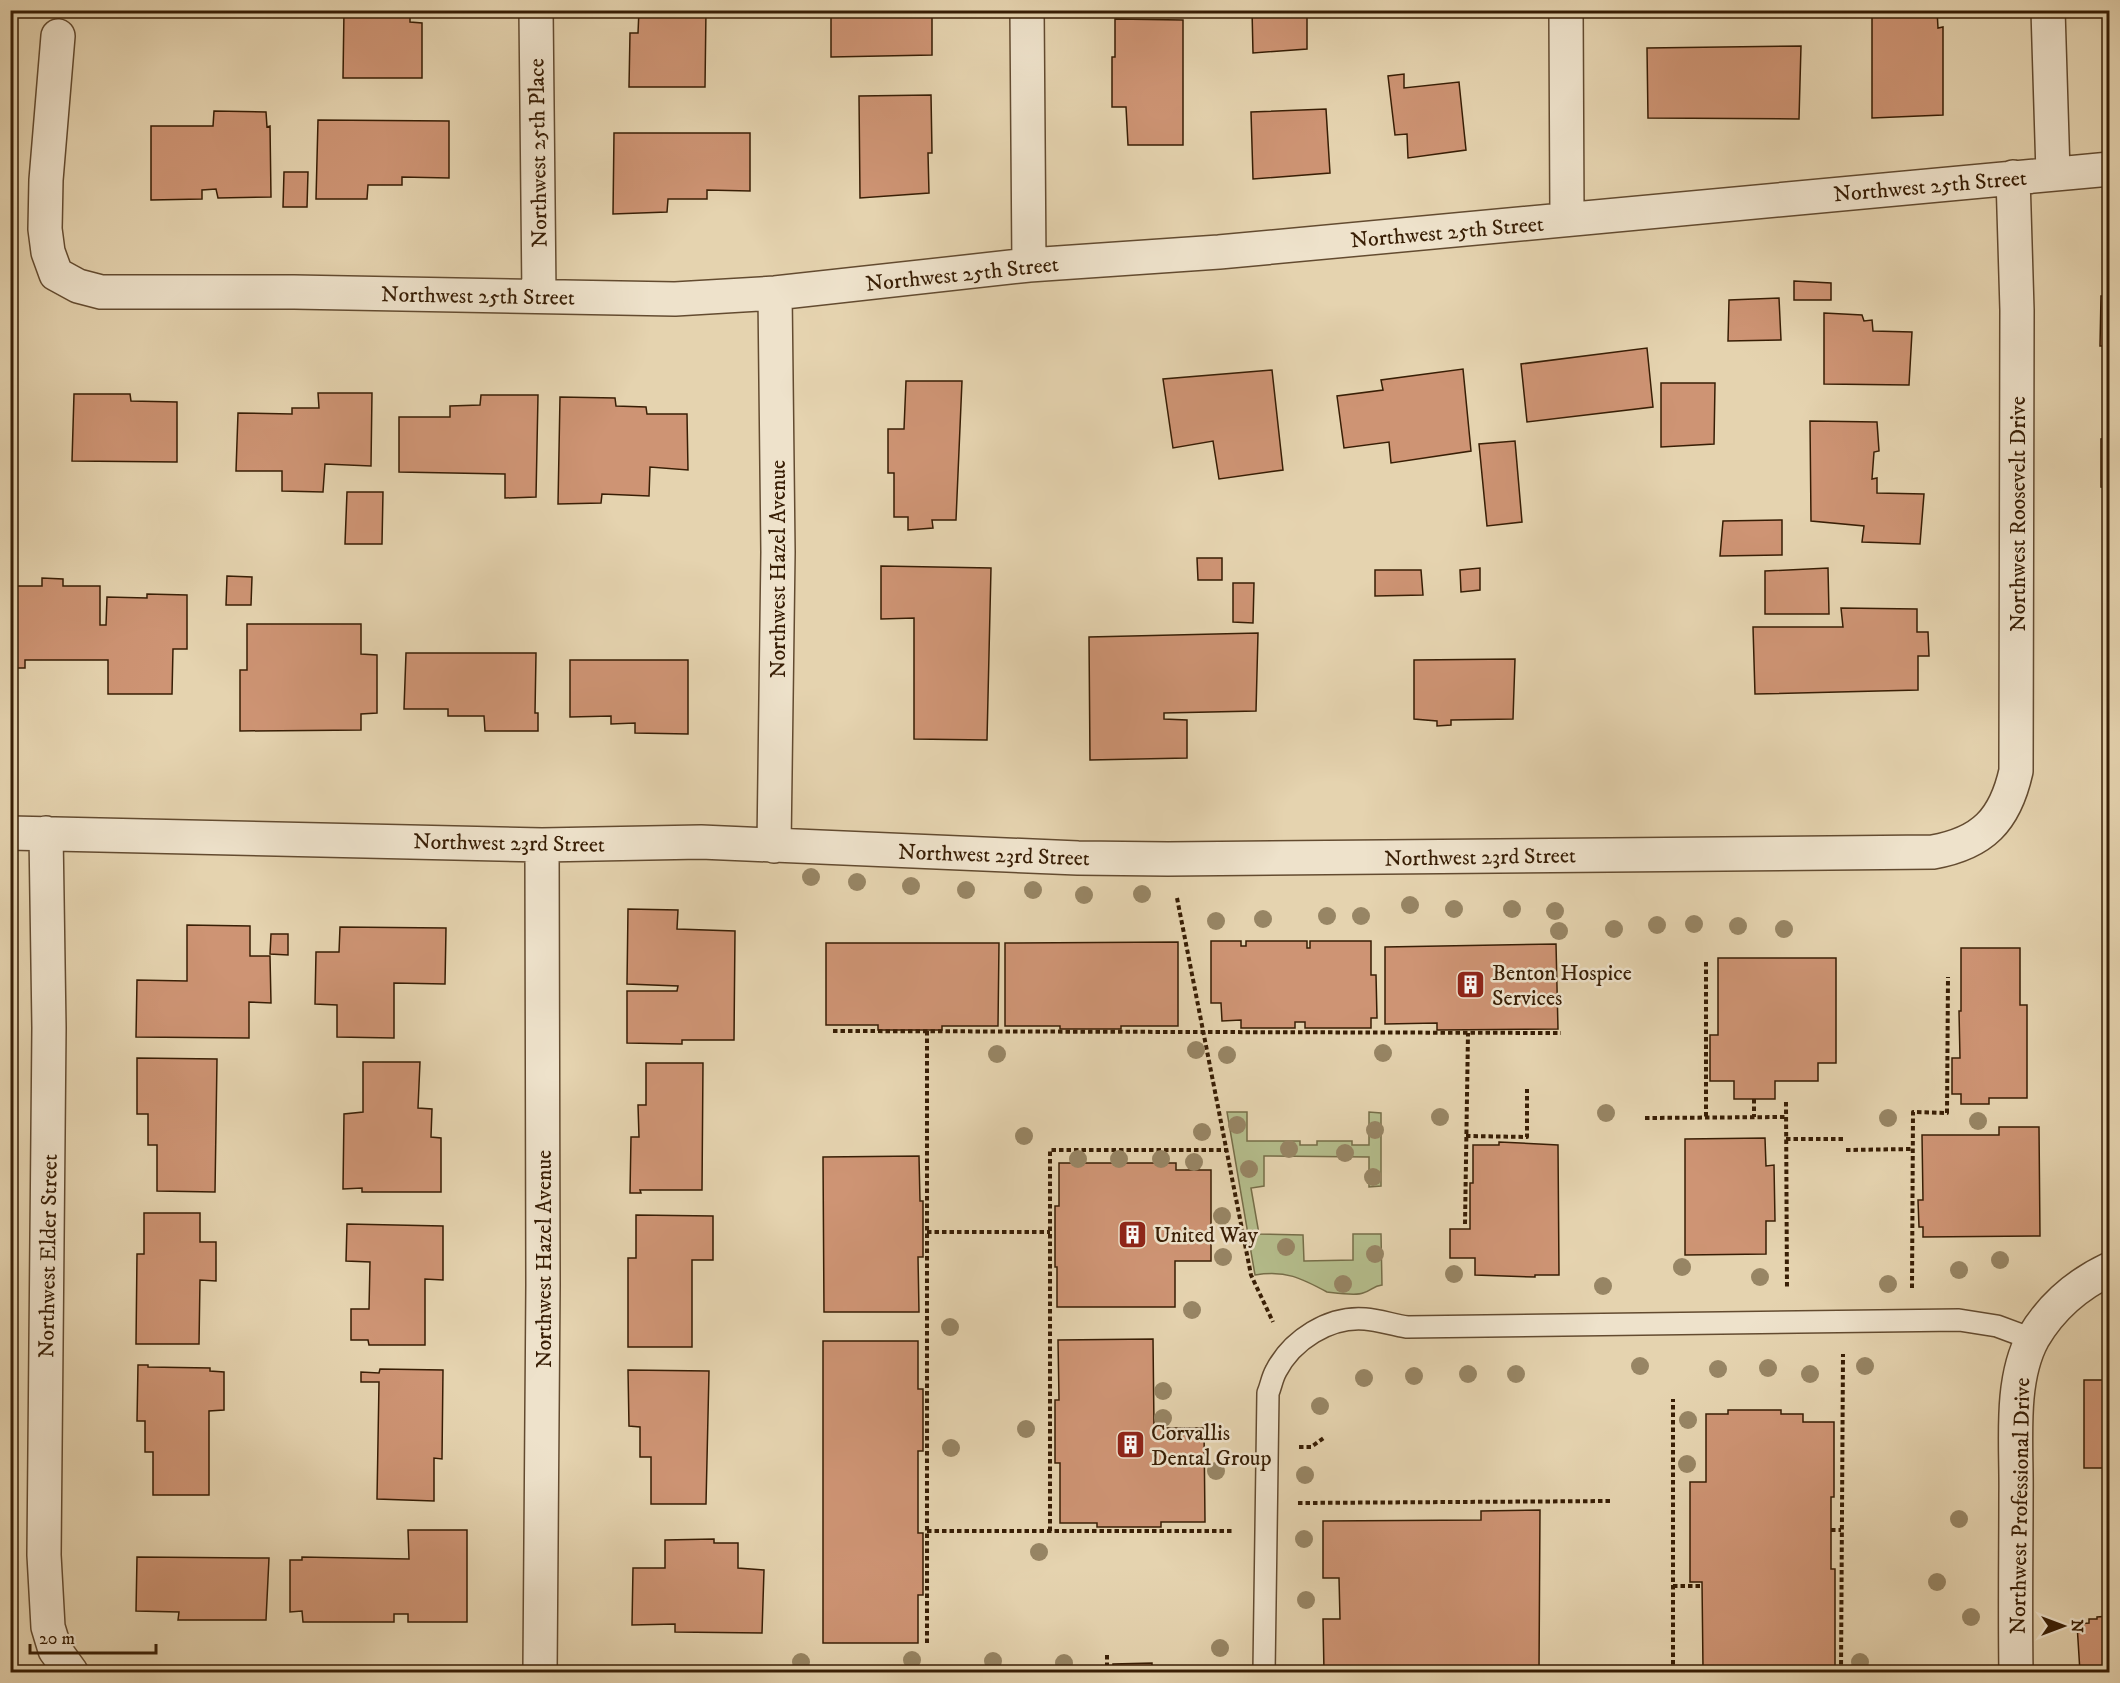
<svg xmlns="http://www.w3.org/2000/svg" width="2120" height="1683" font-family="'IM FELL DW Pica',serif">
	<style>
		.green { fill: #b4bc8b; stroke: #766d48; stroke-width: 1.5 }
		.building { fill: #ce9474; stroke: #381e05; stroke-width: 1.5 }
		.lines { fill: none; stroke-linecap: round; stroke-linejoin: round }
		.service-casing { stroke: #634b30; stroke-width: 24 }
		.minor-casing { stroke: #634b30; stroke-width: 36 }
		.path { stroke: #381e05; stroke-width: 4; stroke-dasharray: 4.5 3; stroke-linecap: butt }
		.service { stroke: #eee2cb; stroke-width: 21 }
		.minor { stroke: #eee2cb; stroke-width: 33 }
		.tree { fill: #978564 }
		.labels { text-anchor: middle; stroke-width: 5; stroke-linejoin: round; paint-order: stroke }
		.street-label { font-size: 22px; fill: #381e05; stroke: #eee2cb }
		.poi-label { font-size: 22px; fill: #381e05; stroke: #eee2cb; text-anchor: start }
	</style>
	<rect width="100%" height="100%" fill="#e5d3af"/>
	<filter id="stains"><feTurbulence type="fractalNoise" baseFrequency=".00333" numOctaves="4"/><feColorMatrix values="0 0 0 0 .2 0 0 0 0 .09 0 0 0 0 .02 0 0 0 .5 -.17"/></filter>
	<radialGradient id="worn" r=".72"><stop offset=".6" stop-color="#630" stop-opacity="0"/><stop offset="1" stop-color="#630" stop-opacity=".3"/></radialGradient>
	<path class="green" d="M1227,1112H1247V1141H1300V1145H1317V1141H1352V1145H1369V1112L1381,1113V1186L1369,1187V1157L1264,1156V1186L1251,1188L1259,1234L1303,1235L1304,1261L1353,1260V1234H1381L1382,1285C1373,1286 1371,1291 1363,1293C1356,1296 1336,1293 1327,1292C1301,1278 1286,1270 1255,1275Z"/>
	<path class="building" d="M344,10H410V22L422,23V78H343Z
		M639,10H706L705,87H629L630,33H638Z
		M831,10H932V55L831,57Z
		M1252,10H1307V49L1253,53Z
		M1872,10H1937L1938,28L1943,27V115L1872,118Z
		M1115,19L1183,20V145H1128L1126,107H1112V57H1115Z
		M1801,46L1799,119L1648,118L1647,48Z
		M1404,74V88L1459,82L1466,150L1408,158L1407,134L1395,135L1388,76Z
		M931,95L932,153H928L929,193L860,198L859,96Z
		M1326,109L1330,173L1253,179L1251,112Z
		M214,111L266,112L267,127L270,126L271,197L218,198L216,189L202,190V199L151,200V126H213Z
		M318,120L449,121V178L402,177V185H368L367,199H316Z
		M614,133H750V191L707,190V199H668L667,212L613,214Z
		M284,172H308L307,207H283Z
		M1794,281L1831,283V300H1794Z
		M2101,296H2110V346H2100Z
		M1779,298L1781,340L1728,341L1729,300Z
		M1824,313L1862,315L1864,321L1872,320L1873,331L1912,332L1909,385L1824,384Z
		M1647,348L1653,407L1527,422L1521,364Z
		M1463,369L1471,451L1391,463L1389,442L1344,448L1337,396L1383,390L1381,380Z
		M1272,370L1283,470L1219,479L1213,441L1173,448L1163,379Z
		M906,381H962L956,520H932L933,528L908,530V517H894V473H888V429H904Z
		M1661,383H1715L1714,444L1661,447Z
		M318,393H372L371,466L325,464L323,492L282,491V471H236L238,413L292,414V408H319Z
		M74,394H130L131,401L177,402V462L72,461Z
		M481,395H538L536,497L505,498V474L399,472V417H450V406L480,405Z
		M560,397L615,398L616,406L646,407L647,414H687L688,470L650,467L649,496L602,494L601,503L558,504Z
		M1810,421L1877,422L1879,451L1874,452L1872,479L1877,478V493L1924,494L1920,544L1862,542L1864,526L1811,521Z
		M2110,438V488L2101,487V439Z
		M1515,441L1522,522L1487,526L1479,444Z
		M347,492H383L382,544H345Z
		M1782,520V555L1720,556L1723,521Z
		M1197,558H1222V580H1198Z
		M881,566L991,568L987,740L914,739V618L881,619Z
		M1480,568V590L1461,592L1460,570Z
		M1828,568L1829,614H1765V571Z
		M1375,570H1421L1423,595L1375,596Z
		M227,576L252,577L251,605H226Z
		M42,578L63,579V586H100V625H106L107,597L147,598V594L187,595V649H173L172,694H108V660H25V668H10V586H42Z
		M1233,583H1254L1253,623L1233,622Z
		M1841,608L1917,609V632H1928L1929,656H1918V690L1755,694L1753,627H1843Z
		M247,624H361V654L377,655V713L361,714V730L240,731V670H247Z
		M1258,633L1256,711L1164,713V719L1187,720V758L1090,760L1089,637Z
		M406,653H536L535,713H538V731H485L484,716H448V709H404Z
		M1515,659L1513,719L1451,720V725L1437,726V721L1414,719V660Z
		M570,660H688V734L635,733V723L611,724V716L570,717Z
		M628,909L678,910L677,929L735,931L734,1040H682V1044L627,1043V991H677L678,986L627,984Z
		M187,925L250,926V956H270L271,1003L249,1002V1038L136,1037L137,980L187,981Z
		M340,927L446,928L445,984L394,983V1038L337,1037V1005L315,1004L316,952H339Z
		M271,934H288V955L270,954Z
		M1211,941H1241V946H1246V941H1307V948H1310V941H1371V975H1376L1377,1018H1371V1028H1305V1022H1295V1028H1241V1020L1222,1021L1221,1003H1211Z
		M1178,942V1026H1121V1029H1060V1026H1005V943Z
		M826,943H999L998,1026H942V1030H878V1025H826Z
		M1556,944L1558,1029L1437,1030V1023L1385,1024V947Z
		M1961,948H2020V1005H2027V1098H1989V1104H1961V1094H1952V1058H1960L1959,1011H1961Z
		M1718,958H1836V1063H1818V1081H1775V1099H1734V1081H1710V1035H1718Z
		M137,1058L217,1059L215,1192L157,1191V1145H148V1114H137Z
		M363,1062H420L418,1108L432,1109L431,1137L441,1138V1192H362V1188L343,1189L344,1114L363,1112Z
		M646,1063H703L702,1190H640L641,1193H630L631,1137H639L638,1105H646Z
		M1999,1127H2039L2040,1236L1923,1237V1227H1919L1918,1200H1923L1922,1135H1999Z
		M1765,1138L1766,1166L1774,1165L1775,1221H1766V1254L1685,1255V1139Z
		M1499,1142L1558,1145L1559,1275H1535V1277L1475,1275V1258H1450V1229H1470V1183H1473V1145H1499Z
		M919,1156L920,1201H923V1257H918L919,1312H824L823,1157Z
		M1059,1163H1176V1170H1211V1261H1175V1307H1057V1267H1055V1206H1059Z
		M144,1213H200V1242H216V1281L200,1280L199,1344H136L137,1254H144Z
		M636,1215L713,1216V1260H692V1347H628V1258H636Z
		M347,1224L443,1226V1280L425,1279V1345H369L368,1340H351V1309H369L370,1262L346,1261Z
		M1153,1339L1154,1428H1204L1205,1522H1161V1527H1097V1523H1060V1463H1055V1400H1059L1058,1340Z
		M823,1341H918V1389H923V1451H918V1533H923V1595H918V1643H823Z
		M138,1365H148V1367L210,1368V1371L224,1372V1410L209,1411V1495H153V1452H145V1421H137Z
		M380,1369L443,1370L442,1459L434,1458V1501L377,1499L379,1382H361V1372L379,1373Z
		M628,1370L709,1371L706,1504H651V1457H640V1427L629,1426Z
		M2108,1371H2110V1468H2084V1380H2108Z
		M1728,1410H1781V1414H1803V1422H1834V1497H1831V1569H1835V1668L1805,1669V1672H1730V1668H1703L1702,1582H1690V1482H1706V1414H1728Z
		M1540,1510L1539,1672H1324L1323,1619H1340L1339,1578H1323V1521L1481,1520V1511Z
		M408,1530H467V1622H408V1614H394V1622H303L302,1611L290,1612V1560H302V1557L409,1559Z
		M714,1539V1543H738V1568L764,1570L762,1633L675,1632V1624L632,1625L633,1568H665V1540Z
		M137,1557L269,1558L266,1620H178L179,1612L136,1611Z
		M2110,1616V1672H2080L2077,1624L2089,1623V1619H2097V1617Z
		M1152,1663V1672H1113V1664Z"/>
	<g class="lines">
		<defs>
			<path id="service" d="M1264,1672L1268,1393C1271,1386 1272,1378 1276,1371C1292,1340 1329,1316 1365,1319C1379,1320 1393,1325 1407,1327L1959,1320L1997,1326L2032,1339"/>
			<path id="minor" d="M536,10L539,296
				M1027,10L1029,265
				M1566,10L1567,219
				M2048,10L2053,173
				M58,36L46,180L45,229L48,252L56,274L78,286L101,292H294L675,299L775,293L1029,265L1219,252L2110,169
				M10,833L542,845L701,842L1078,858L1168,859L1933,852C1983,843 2005,820 2016,771L2017,310L2013,177
				M46,833L49,1028L44,1555L48,1627L55,1650L71,1672
				M774,846L778,552L775,293
				M540,1672L543,1285L542,845
				M2016,1672C2015,1613 2016,1554 2016,1495C2017,1446 2009,1382 2033,1338C2051,1307 2078,1284 2110,1269"/>
		</defs>
		<use href="#service" class="service-casing"/>
		<use href="#minor" class="minor-casing"/>
		<path class="path" d="M1177,898L1251,1275L1273,1322
			M1706,962V1118
			M833,1031L1561,1033
			M927,1031V1645
			M1754,1099V1117
			M1786,1102L1787,1289
			M1645,1118L1786,1117
			M1466,1136L1527,1137V1089
			M1786,1139H1846
			M1846,1150L1913,1149
			M1465,1224L1468,1033
			M927,1232H1050
			M1912,1288L1913,1112L1947,1113L1948,977
			M1299,1447H1311L1325,1437
			M1298,1503L1612,1501
			M1831,1530H1841
			M927,1531H1232
			M1050,1531V1150H1227
			M1673,1586H1702
			M1107,1655V1672
			M1673,1672V1399
			M1841,1672L1843,1354"/>
		<use href="#service" class="service"/>
		<use href="#minor" class="minor"/>
	</g>
	<g class="tree">
		<circle cx="811" cy="877" r="9"/>
		<circle cx="857" cy="882" r="9"/>
		<circle cx="911" cy="886" r="9"/>
		<circle cx="966" cy="890" r="9"/>
		<circle cx="1033" cy="890" r="9"/>
		<circle cx="1142" cy="894" r="9"/>
		<circle cx="1084" cy="895" r="9"/>
		<circle cx="1410" cy="905" r="9"/>
		<circle cx="1454" cy="909" r="9"/>
		<circle cx="1512" cy="909" r="9"/>
		<circle cx="1555" cy="911" r="9"/>
		<circle cx="1327" cy="916" r="9"/>
		<circle cx="1361" cy="916" r="9"/>
		<circle cx="1263" cy="919" r="9"/>
		<circle cx="1216" cy="921" r="9"/>
		<circle cx="1694" cy="924" r="9"/>
		<circle cx="1657" cy="925" r="9"/>
		<circle cx="1738" cy="926" r="9"/>
		<circle cx="1614" cy="929" r="9"/>
		<circle cx="1784" cy="929" r="9"/>
		<circle cx="1559" cy="931" r="9"/>
		<circle cx="1196" cy="1050" r="9"/>
		<circle cx="1383" cy="1053" r="9"/>
		<circle cx="997" cy="1054" r="9"/>
		<circle cx="1227" cy="1055" r="9"/>
		<circle cx="1606" cy="1113" r="9"/>
		<circle cx="1440" cy="1117" r="9"/>
		<circle cx="1888" cy="1118" r="9"/>
		<circle cx="1978" cy="1121" r="9"/>
		<circle cx="1237" cy="1125" r="9"/>
		<circle cx="1375" cy="1130" r="9"/>
		<circle cx="1202" cy="1132" r="9"/>
		<circle cx="1024" cy="1136" r="9"/>
		<circle cx="1289" cy="1149" r="9"/>
		<circle cx="1345" cy="1153" r="9"/>
		<circle cx="1078" cy="1159" r="9"/>
		<circle cx="1119" cy="1159" r="9"/>
		<circle cx="1161" cy="1159" r="9"/>
		<circle cx="1194" cy="1162" r="9"/>
		<circle cx="1249" cy="1169" r="9"/>
		<circle cx="1373" cy="1177" r="9"/>
		<circle cx="1222" cy="1216" r="9"/>
		<circle cx="1286" cy="1247" r="9"/>
		<circle cx="1375" cy="1254" r="9"/>
		<circle cx="1223" cy="1257" r="9"/>
		<circle cx="2000" cy="1260" r="9"/>
		<circle cx="1682" cy="1267" r="9"/>
		<circle cx="1959" cy="1270" r="9"/>
		<circle cx="1454" cy="1274" r="9"/>
		<circle cx="1760" cy="1277" r="9"/>
		<circle cx="1343" cy="1284" r="9"/>
		<circle cx="1888" cy="1284" r="9"/>
		<circle cx="1603" cy="1286" r="9"/>
		<circle cx="1192" cy="1310" r="9"/>
		<circle cx="950" cy="1327" r="9"/>
		<circle cx="1640" cy="1366" r="9"/>
		<circle cx="1865" cy="1366" r="9"/>
		<circle cx="1768" cy="1368" r="9"/>
		<circle cx="1718" cy="1369" r="9"/>
		<circle cx="1468" cy="1374" r="9"/>
		<circle cx="1516" cy="1374" r="9"/>
		<circle cx="1810" cy="1374" r="9"/>
		<circle cx="1414" cy="1376" r="9"/>
		<circle cx="1364" cy="1378" r="9"/>
		<circle cx="1163" cy="1391" r="9"/>
		<circle cx="1320" cy="1406" r="9"/>
		<circle cx="1163" cy="1418" r="9"/>
		<circle cx="1688" cy="1420" r="9"/>
		<circle cx="1026" cy="1429" r="9"/>
		<circle cx="951" cy="1448" r="9"/>
		<circle cx="1687" cy="1464" r="9"/>
		<circle cx="1216" cy="1471" r="9"/>
		<circle cx="1305" cy="1475" r="9"/>
		<circle cx="1959" cy="1519" r="9"/>
		<circle cx="1304" cy="1539" r="9"/>
		<circle cx="1039" cy="1552" r="9"/>
		<circle cx="1937" cy="1582" r="9"/>
		<circle cx="1306" cy="1600" r="9"/>
		<circle cx="1971" cy="1617" r="9"/>
		<circle cx="1220" cy="1648" r="9"/>
		<circle cx="912" cy="1660" r="9"/>
		<circle cx="993" cy="1661" r="9"/>
		<circle cx="801" cy="1662" r="9"/>
		<circle cx="1860" cy="1662" r="9"/>
		<circle cx="1064" cy="1663" r="9"/>
	</g>
	<defs>
		<symbol id="building-square" viewBox="-11 -11 22 22"><rect x="-9" y="-9" width="18" height="18" rx="4" fill="#8f2418" stroke="#eee2cb"/><path d="M-4-6H4V6H1V3H-1V6H-4ZM-2.5-4.3h1.7v1.8h-1.7ZM.8-4.3h1.7v1.8H.8ZM-2.5-1h1.7V.8h-1.7ZM.8-1h1.7V.8H.8Z" fill="#fff"/></symbol>
	</defs>
	<g fill-rule="evenodd">
		<use href="#building-square" x="1454" y="968" width="33" height="33"/>
		<use href="#building-square" x="1116" y="1218" width="33" height="33"/>
		<use href="#building-square" x="1114" y="1428" width="33" height="33"/>
	</g>
	<g class="labels">
		<g class="street-label">
			<text transform="translate(537 153) rotate(-91)" y="8">Northwest 25th Place</text>
			<text transform="translate(1930 185) rotate(-5)" y="8">Northwest 25th Street</text>
			<text transform="translate(1447 231) rotate(-5)" y="8">Northwest 25th Street</text>
			<text transform="translate(962 273) rotate(-6)" y="8">Northwest 25th Street</text>
			<text transform="translate(478 295) rotate(1)" y="8">Northwest 25th Street</text>
			<text transform="translate(2017 514) rotate(-90)" y="8">Northwest Roosevelt Drive</text>
			<text transform="translate(777 569) rotate(-90)" y="8">Northwest Hazel Avenue</text>
			<text transform="translate(509 842) rotate(1)" y="8">Northwest 23rd Street</text>
			<text transform="translate(994 854) rotate(2)" y="8">Northwest 23rd Street</text>
			<text transform="translate(1480 856) rotate(-1)" y="8">Northwest 23rd Street</text>
			<text transform="translate(47 1256) rotate(-89)" y="8">Northwest Elder Street</text>
			<text transform="translate(543 1259) rotate(-90)" y="8">Northwest Hazel Avenue</text>
			<text transform="translate(2019 1506) rotate(-89)" y="8">Northwest Professional Drive</text>
		</g>
		<g class="poi-label">
			<text x="1492" y="980">Benton Hospice<tspan x="1492" dy="25">Services</tspan></text>
			<text x="1154" y="1242">United Way</text>
			<text x="1151" y="1440">Corvallis<tspan x="1151" dy="25">Dental Group</tspan></text>
		</g>
	</g>
	<rect width="2120" height="1683" fill="none" stroke="#e5d3af" stroke-width="36"/>
	<rect x="12" y="12" width="2096" height="1659" fill="none" stroke="#381e05" stroke-width="3"/>
	<rect x="18" y="18" width="2084" height="1647" fill="none" stroke="#381e05" stroke-width="1.5"/>
	<g transform="translate(2063 1626) rotate(90)" stroke="#eee2cb" stroke-width="4.5" paint-order="stroke">
	<path d="M0-4.5L10 22L0 15L-10 22Z" fill="#381e05"/>
	<text y="-9" font-size="16" font-weight="bold" text-anchor="middle" fill="#381e05">N</text>
	</g>
	<path d="M30 1644v9h126v-9" fill="none" stroke="#381e05" stroke-width="3"/>
	<text x="39" y="1644" font-size="18" fill="#381e05" stroke="#eee2cb" stroke-width="4.5" paint-order="stroke">20 m</text>
	<rect width="100%" height="100%" filter="url(#stains)"/>
	<rect width="100%" height="100%" fill="url(#worn)"/>
</svg>
